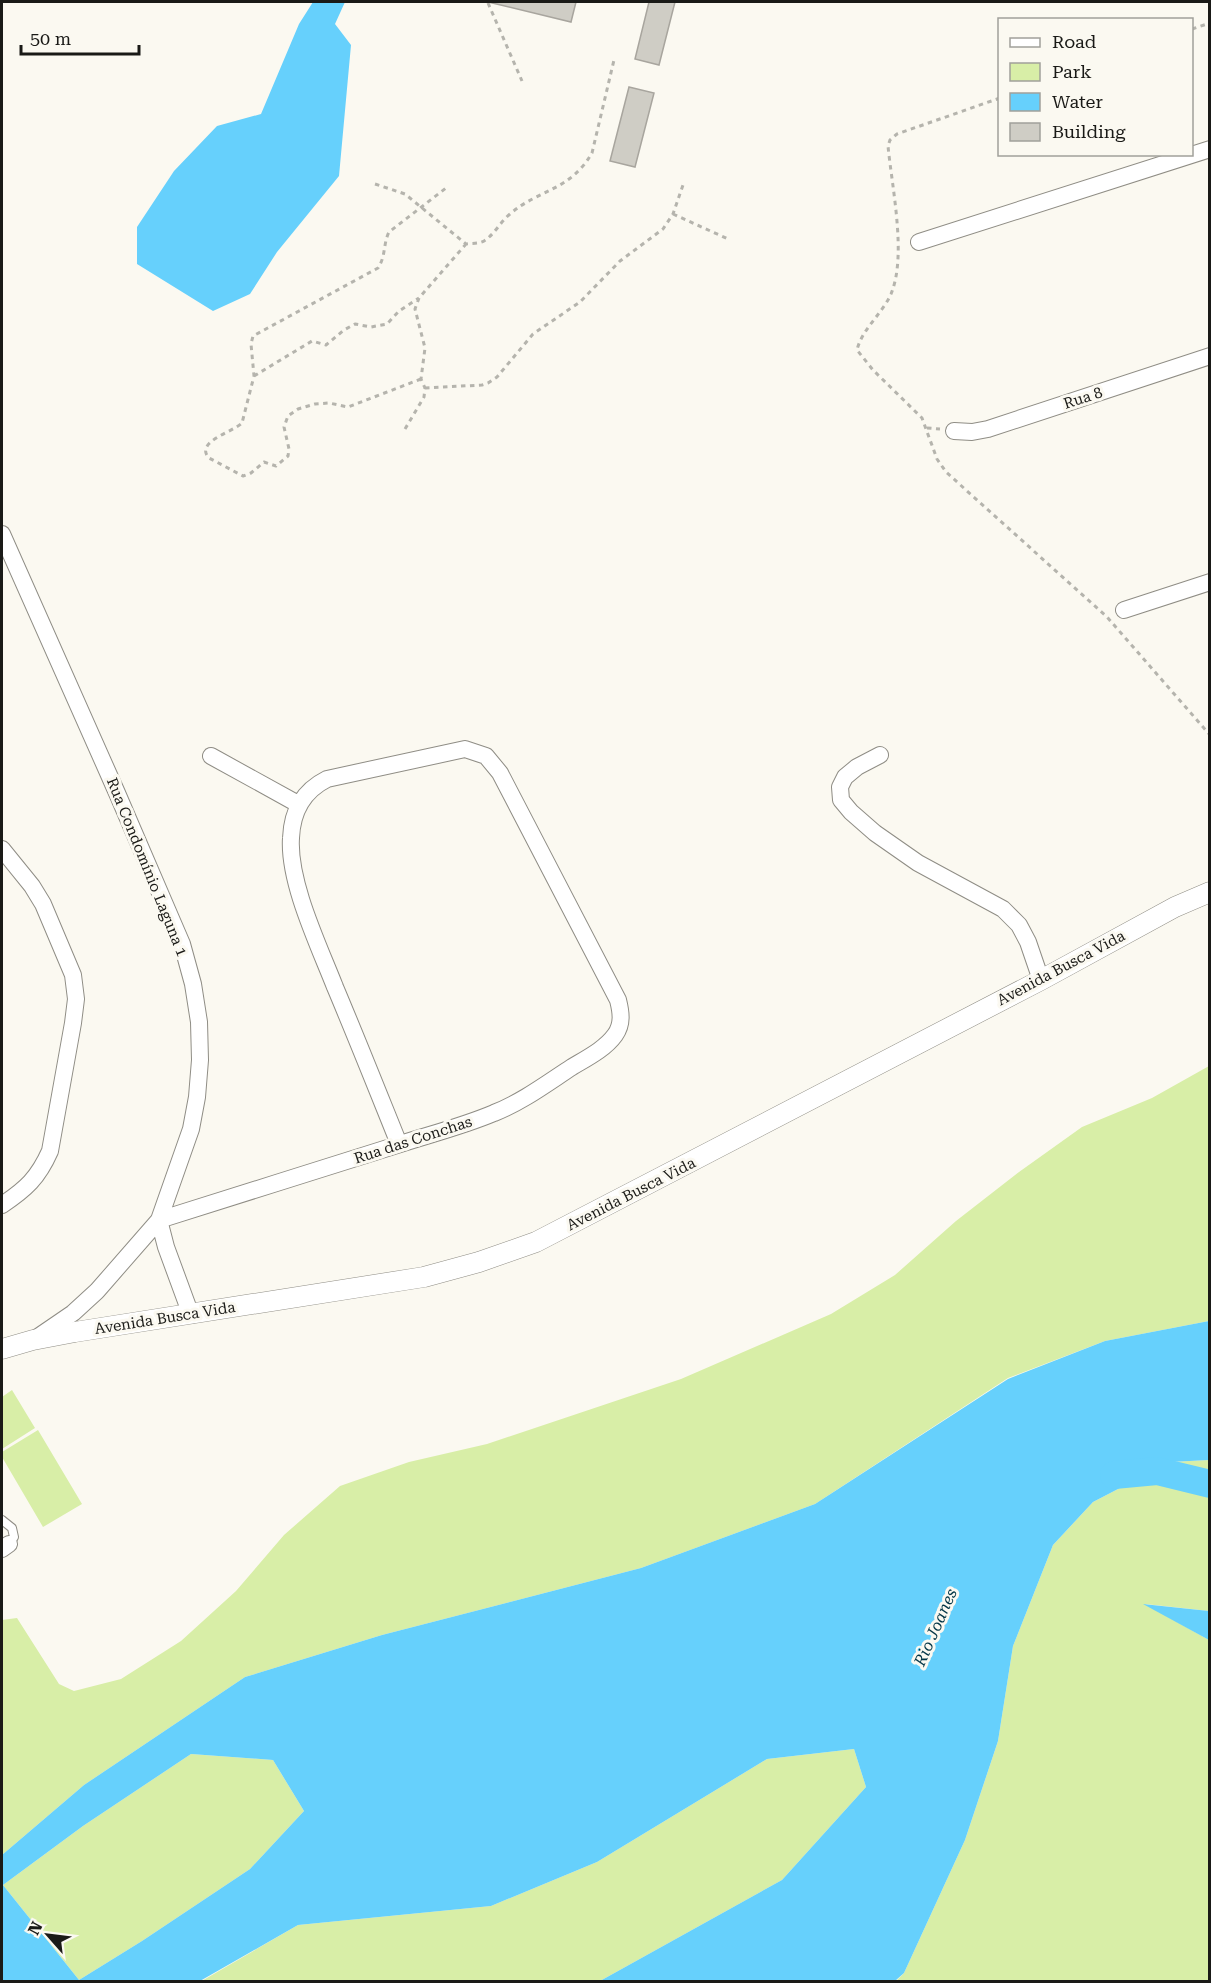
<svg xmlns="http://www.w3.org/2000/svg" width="1211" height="1983" font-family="'Roboto Serif',serif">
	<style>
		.green { fill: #d8eea7 }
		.water { fill: #66d0fc; fill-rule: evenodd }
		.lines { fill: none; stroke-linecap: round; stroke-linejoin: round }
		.river { stroke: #66d0fc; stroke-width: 28 }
		.building { fill: #cfcdc5; stroke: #a8a59e; stroke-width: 1.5 }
		.service-casing { stroke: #8f8d85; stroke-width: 10 }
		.minor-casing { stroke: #8f8d85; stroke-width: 18 }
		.tertiary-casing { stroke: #8f8d85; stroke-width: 21 }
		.path { stroke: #b5b4ad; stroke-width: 3; stroke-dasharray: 4.5 4.5; stroke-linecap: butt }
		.service { stroke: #fff; stroke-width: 8 }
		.minor { stroke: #fff; stroke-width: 16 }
		.tertiary { stroke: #fff; stroke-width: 20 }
		.labels { text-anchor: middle; stroke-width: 6; stroke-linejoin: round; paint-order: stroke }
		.street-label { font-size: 15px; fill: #1a1a17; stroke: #fbf9f1 }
		.water-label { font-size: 16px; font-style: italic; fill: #033647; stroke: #fbf9f1 }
	</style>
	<rect width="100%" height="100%" fill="#fbf9f1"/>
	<path class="green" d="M1209,1066V1321L1105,1341L1008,1378L815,1504L641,1568L382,1635L245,1677L84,1785L2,1855V1620L17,1618L59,1684L74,1691L121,1679L181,1641L236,1591L284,1535L340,1486L409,1462L487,1444L681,1379L831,1314L895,1275L956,1221L1019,1172L1082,1127L1152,1098Z
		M12,1390L35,1428L2,1449V1397Z
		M38,1430L82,1504L43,1527L2,1457V1452Z
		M1209,1460V1611L1145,1604L1209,1640V1981L895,1982L904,1973L965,1840L998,1741L1013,1646L1053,1545L1093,1502L1170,1462Z
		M854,1749L866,1787L782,1880L600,1981L200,1982L298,1925L491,1906L597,1862L767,1759Z
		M191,1754L273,1760L304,1811L250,1869L142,1941L79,1980L3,1885L83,1826Z"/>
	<path class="water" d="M313,2H345L335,24L351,45L339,176L277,252L250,294L213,311L137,264V227L174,171L217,126L261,114L299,24Z
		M1209,1321V1460L1170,1462L1093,1502L1053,1545L1013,1646L998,1741L965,1840L904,1973L895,1981H600L782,1880L866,1787L854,1749L767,1759L597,1862L491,1906L298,1925L200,1981H2V1855L84,1785L245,1677L382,1635L641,1568L815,1504L1008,1379L1105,1341ZM191,1754L273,1760L304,1811L250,1869L142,1941L79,1980L3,1885L83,1826Z
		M1143,1604L1209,1611V1640Z"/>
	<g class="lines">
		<path class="river" d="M1114,1475L1157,1471L1210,1484"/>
	</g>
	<path class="building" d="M488,2H576L571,22Z
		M649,2H675L659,65L635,59Z
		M629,87L654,93L635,167L610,161Z"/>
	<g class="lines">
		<defs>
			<path id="service" d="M2,1520L12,1528L14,1537L9,1544"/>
			<path id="minor" d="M919,242L1210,149
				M954,431L972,432L988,429L1210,356
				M2,534L117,793L182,944L193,984L199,1022L200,1060L197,1097L191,1129L159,1220L97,1291L73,1313L35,1339
				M1124,610L1210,582
				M880,755L857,767L845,777L840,787L841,800L851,812L875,833L918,863L1003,909L1019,925L1028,942L1041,980
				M211,756L298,804
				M2,849L32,886L43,904L73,975L76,999L73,1023L50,1151C38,1178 26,1189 2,1205
				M159,1220C237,1195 316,1171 394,1146C427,1135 461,1127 494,1113C522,1102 546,1084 572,1067C587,1058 605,1049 615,1035C623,1024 621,1012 618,1000L500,773L486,756L465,749L327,779C303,791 292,812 291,838C288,882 319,946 335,987C357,1039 378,1092 399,1144
				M159,1220L166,1247L191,1315
				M2,1549L9,1544"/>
			<path id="tertiary" d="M2,1349L33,1340L75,1332L424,1277L479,1262L536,1242L1041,980L1175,907L1210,892"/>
		</defs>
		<use href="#service" class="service-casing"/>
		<use href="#minor" class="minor-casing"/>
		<use href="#tertiary" class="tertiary-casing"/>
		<path class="path" d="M488,3L522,81
			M1192,29L1210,23
			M1000,98L897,134L890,140L888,146C892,188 907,256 891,294C882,314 862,329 857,350L873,370L922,418L937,459L946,472L1107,617L1210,735
			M375,184L405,194L466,244C472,243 479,244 484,241C495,234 500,222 510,214C539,189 570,191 592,153L614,60
			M673,214L728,239
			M254,376L312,341L326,345L344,330L355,324L371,327L387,324L399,311L419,298
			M421,379L348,407L329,403L315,404L298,409L288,416L284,427L289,449L288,456L276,466L264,462L251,473L243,476L209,458C194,442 233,432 242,423L254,376L251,344L253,336L378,268C386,256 383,244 389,232L446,188
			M425,388L482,385L488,383L497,377L533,334L580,302L620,261L663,229L673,214L683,185
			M927,428L940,429
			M405,429L424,397L425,388L421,379L425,348L415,309L419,298L466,244"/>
		<use href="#service" class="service"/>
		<use href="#minor" class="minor"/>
		<use href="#tertiary" class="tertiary"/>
	</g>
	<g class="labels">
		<g class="street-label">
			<text transform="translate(1083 398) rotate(-18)" y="5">Rua 8</text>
			<text transform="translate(147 867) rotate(68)" y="5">Rua Condomínio Laguna 1</text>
			<text transform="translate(1061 968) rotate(-28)" y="5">Avenida Busca Vida</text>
			<text transform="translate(413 1140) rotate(-18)" y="5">Rua das Conchas</text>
			<text transform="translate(631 1194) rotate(-27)" y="5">Avenida Busca Vida</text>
			<text transform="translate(165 1318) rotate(-9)" y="5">Avenida Busca Vida</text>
		</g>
		<g class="water-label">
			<text transform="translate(935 1627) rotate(-66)" y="6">Rio Joanes</text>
		</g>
	</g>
	<rect width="1211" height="1983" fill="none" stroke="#1a1a17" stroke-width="6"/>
	<rect x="998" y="18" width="195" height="138" fill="#fbf9f1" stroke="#a1a09a" stroke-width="1.5"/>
	<rect x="1010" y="38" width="30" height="9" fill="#ffffff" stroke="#a1a09a" stroke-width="1.5"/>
	<text x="1052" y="48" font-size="18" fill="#1a1a17">Road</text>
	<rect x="1010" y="63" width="30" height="18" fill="#d8eea7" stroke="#a1a09a" stroke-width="1.5"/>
	<text x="1052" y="78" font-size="18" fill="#1a1a17">Park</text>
	<rect x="1010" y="93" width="30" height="18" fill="#66d0fc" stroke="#a1a09a" stroke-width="1.5"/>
	<text x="1052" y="108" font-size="18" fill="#1a1a17">Water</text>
	<rect x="1010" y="123" width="30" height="18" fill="#cfcdc5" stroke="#a1a09a" stroke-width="1.5"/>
	<text x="1052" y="138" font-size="18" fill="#1a1a17">Building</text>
	<g transform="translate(48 1935) rotate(298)" stroke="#fbf9f1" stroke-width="4.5" paint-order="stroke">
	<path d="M0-4.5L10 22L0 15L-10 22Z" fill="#1a1a17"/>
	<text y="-9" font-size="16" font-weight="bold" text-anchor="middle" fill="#1a1a17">N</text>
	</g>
	<path d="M21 45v9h118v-9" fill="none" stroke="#1a1a17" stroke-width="3"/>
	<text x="30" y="45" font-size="18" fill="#1a1a17" stroke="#fbf9f1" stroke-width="4.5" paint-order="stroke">50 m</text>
</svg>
